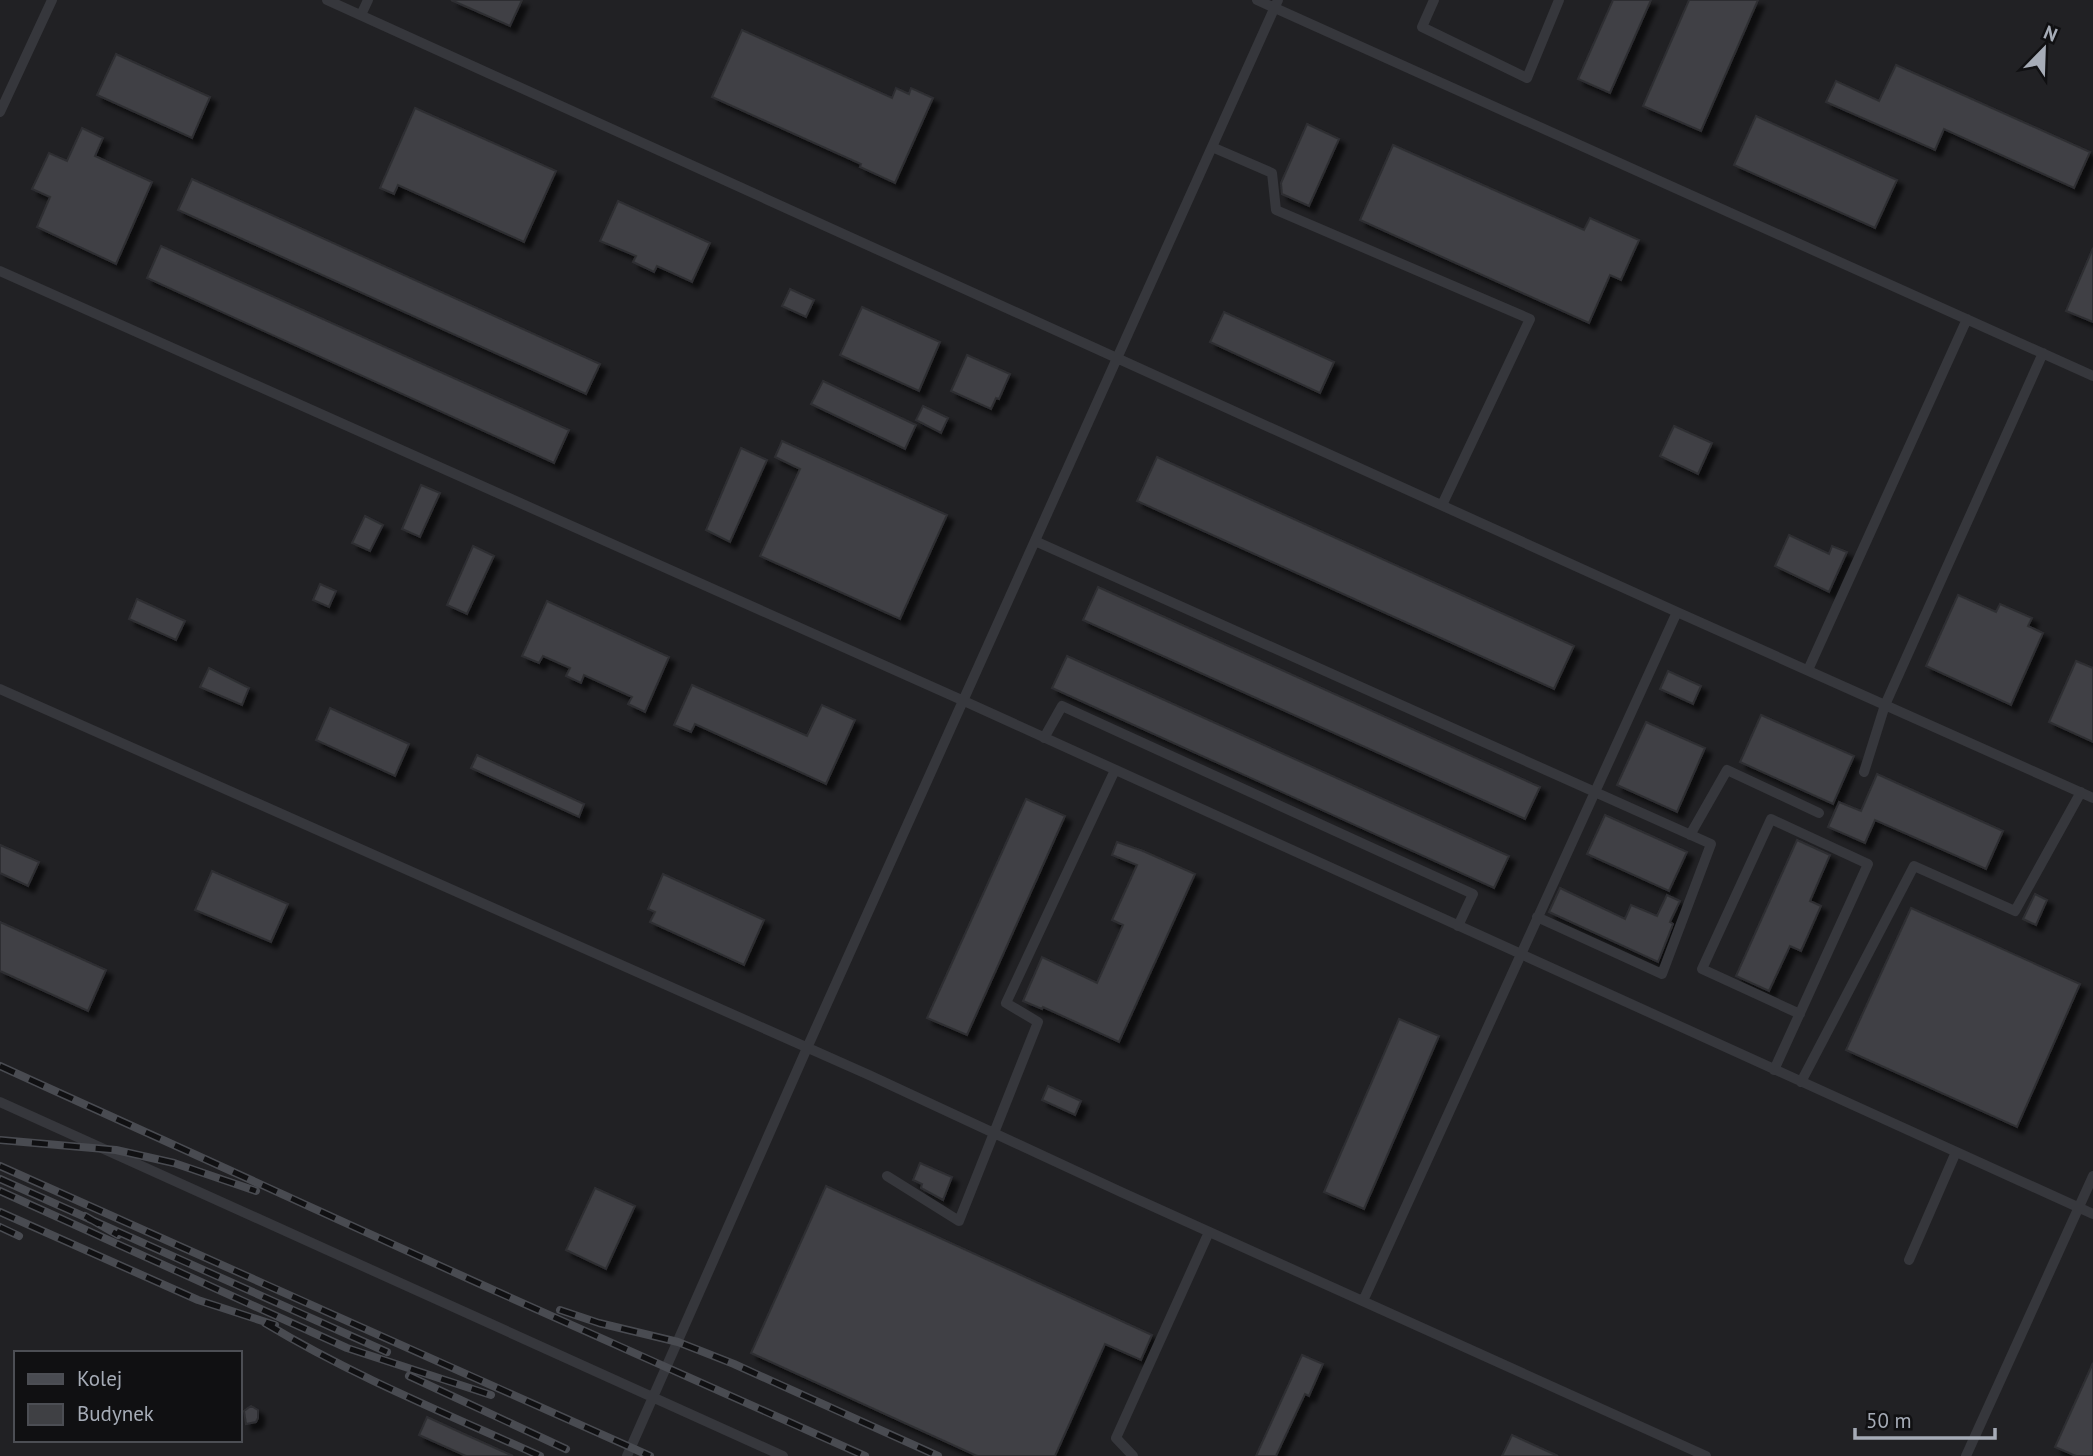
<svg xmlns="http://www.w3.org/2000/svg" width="2093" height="1456" font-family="'PT Sans',sans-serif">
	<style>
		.built { fill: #212124; fill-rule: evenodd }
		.building { fill: #3f4044; stroke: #2f2f33; stroke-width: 2; filter: url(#shadow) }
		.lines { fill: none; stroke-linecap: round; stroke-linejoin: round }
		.lane { stroke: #36373c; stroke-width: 10 }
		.rail-casing { stroke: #494b51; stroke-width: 8 }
		.rail { stroke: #101012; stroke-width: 5; stroke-dasharray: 16; stroke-linecap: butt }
	</style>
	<defs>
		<filter id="shadow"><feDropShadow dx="6" dy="6" stdDeviation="2" flood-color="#0009"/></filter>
	</defs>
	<rect width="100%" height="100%" fill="#151517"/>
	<path class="built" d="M0,0H2093V1456H0ZM16,1353H240V1440H16Z"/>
	<path class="building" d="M451,0H522L510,26Z
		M1613,0H1651L1610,93L1578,79Z
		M1689,0H1758L1701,131L1643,106Z
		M742,30L892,98L896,88L909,94L911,88L933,98L895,183L860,167L861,164L712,97Z
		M116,54L210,97L192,138L97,95Z
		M1896,65L2090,152L2074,188L1944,129L1935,150L1826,102L1836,81L1879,101Z
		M415,108L556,171L524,242L398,185L394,194L380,188Z
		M1756,116L1897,180L1875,228L1734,165Z
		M1307,124L1339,139L1309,206L1282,194L1281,183Z
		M82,128L103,138L95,156L152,182L116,264L37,227L50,197L32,189L49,153L67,161Z
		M1393,145L1584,230L1590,218L1639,240L1621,280L1610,275L1589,323L1360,220Z
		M192,179L600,364L586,394L178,210Z
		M618,201L710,243L692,282L657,266L654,272L633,262L636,256L600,241Z
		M161,246L569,430L554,463L147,278Z
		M2093,248V322L2066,311Z
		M790,289L814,300L806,317L782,306Z
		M862,307L940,342L919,391L840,355Z
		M1224,312L1334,362L1320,393L1210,342Z
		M967,355L1010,374L999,399L996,398L991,409L951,391Z
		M823,381L916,425L905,449L811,404Z
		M923,406L948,418L941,433L916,420Z
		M1674,426L1712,443L1698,474L1660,456Z
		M782,441L947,515L900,619L760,556L800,469L775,457Z
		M741,448L767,460L730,542L706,530Z
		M1157,457L1574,646L1554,689L1137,501Z
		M421,485L440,493L420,537L402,529Z
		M365,516L383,525L370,551L352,543Z
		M1789,535L1829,554L1832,546L1847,552L1829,592L1775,566Z
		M473,546L494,556L467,614L447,605Z
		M320,584L336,591L329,607L313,600Z
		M1098,587L1540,787L1525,819L1083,620Z
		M1958,595L1996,612L2000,604L2032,618L2028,626L2043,633L2011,705L1926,666Z
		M137,599L185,621L176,640L129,619Z
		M547,601L669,657L645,712L628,704L632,697L584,675L581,683L566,676L570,668L543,656L539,663L522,656Z
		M1067,656L1509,856L1494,888L1052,688Z
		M2076,661L2093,668V742L2049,722Z
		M209,668L249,688L242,705L200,687Z
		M1668,671L1701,686L1693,704L1660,689Z
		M692,685L807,736L822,705L855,720L826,784L695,724L691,732L674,725Z
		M330,708L409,744L395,776L316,740Z
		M1761,715L1854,756L1833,804L1740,762Z
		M1646,722L1705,748L1677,812L1617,785Z
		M477,755L584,804L579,817L471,768Z
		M1877,774L2003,831L1986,869L1875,820L1865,843L1828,827L1839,802L1861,811Z
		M1026,799L1065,816L967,1035L927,1018Z
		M1605,815L1687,852L1669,891L1587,854Z
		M1797,840L1830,855L1810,901L1821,906L1801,951L1790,946L1769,991L1736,976Z
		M1117,842L1143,851L1195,874L1119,1042L1043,1007L1042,1009L1023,1001L1042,957L1097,983L1123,925L1112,920L1137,865L1112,855Z
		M0,845L39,862L28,886L0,873Z
		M212,871L288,904L271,942L195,910Z
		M663,874L764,920L744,965L650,922L655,912L648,909Z
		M1560,888L1625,919L1631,905L1657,916L1667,895L1680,901L1670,922L1673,924L1658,962L1549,912Z
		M2035,894L2047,900L2036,925L2023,919Z
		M1911,908L2080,984L2017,1127L1846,1050Z
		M0,922L106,970L88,1011L0,971Z
		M1399,1019L1439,1036L1364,1209L1324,1192Z
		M1048,1086L1081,1101L1075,1115L1042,1100Z
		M920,1163L952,1177L943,1200L921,1188L922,1184L913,1180Z
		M826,1186L1152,1335L1141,1360L1105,1344L1055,1456H977L751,1353Z
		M595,1188L635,1206L606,1269L566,1250Z
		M1302,1355L1323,1364L1309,1396L1305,1394L1276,1456H1256Z
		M2093,1363V1456H2076L2055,1447Z
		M251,1406L258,1410V1418L256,1422L246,1424L244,1411Z
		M427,1417L464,1434L513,1456H466L419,1435Z
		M1512,1435L1558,1456H1502Z"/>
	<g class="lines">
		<path class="lane" d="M327,0L1677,612L2093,798
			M1257,0L2093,376
			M1434,0L1422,27L1527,78L1559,0
			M361,15L368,0
			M0,112L52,0
			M1212,147L1272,173L1276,210L1530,319L1442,505
			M0,271L964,701L2093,1214
			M1035,541L1711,844L1662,974L1537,917
			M1808,670L1967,319
			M0,689L869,1075L1121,1192L1706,1456
			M1044,738L1062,706L1473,894L1458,926
			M1864,772L1885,705L2043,353
			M1690,835L1727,770L1819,813
			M1774,1070L1868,864L1771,819L1702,969L1800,1014
			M1801,1082L1914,866L2015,911L2081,792
			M0,1102L783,1456
			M887,1176L959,1221L1038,1022L1006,1003L1115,770
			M1909,1260L1956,1152
			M1363,1301L1677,612
			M627,1456L807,1048L1278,0
			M1133,1456L1116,1438L1209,1232
			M1966,1456L2093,1176"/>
		<defs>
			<path id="rail" d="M0,1066L480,1284L865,1456
				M0,1140L116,1150L174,1163L256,1191
				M0,1166L650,1456
				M0,1179L387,1352
				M0,1191L347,1348L491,1395
				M0,1212L198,1300L275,1325
				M85,1216L118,1235
				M0,1227L19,1236
				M560,1310L599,1323L678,1342L734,1364L938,1456
				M265,1323C353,1376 447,1414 540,1456
				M409,1376L566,1449"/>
		</defs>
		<use href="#rail" class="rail-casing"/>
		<use href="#rail" class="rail"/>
	</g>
	<rect x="14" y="1351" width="228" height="91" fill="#101012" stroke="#4c4e54" stroke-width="2"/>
	<rect x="28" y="1374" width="35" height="10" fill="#494b51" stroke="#4c4e54" stroke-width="2"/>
	<text x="77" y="1386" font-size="21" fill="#a6acb7">Kolej</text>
	<rect x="28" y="1404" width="35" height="21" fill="#3f4044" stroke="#4c4e54" stroke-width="2"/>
	<text x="77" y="1421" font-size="21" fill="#a6acb7">Budynek</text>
	<g transform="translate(2044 49) rotate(23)" stroke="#101012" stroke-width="5" paint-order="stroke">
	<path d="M0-5L12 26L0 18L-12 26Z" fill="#a6acb7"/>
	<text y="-10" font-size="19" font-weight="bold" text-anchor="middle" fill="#a6acb7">N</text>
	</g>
	<path d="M1855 1428v10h140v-10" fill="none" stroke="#a6acb7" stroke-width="3.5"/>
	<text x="1866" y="1428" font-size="21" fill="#a6acb7" stroke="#101012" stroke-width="5" paint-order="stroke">50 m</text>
</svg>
